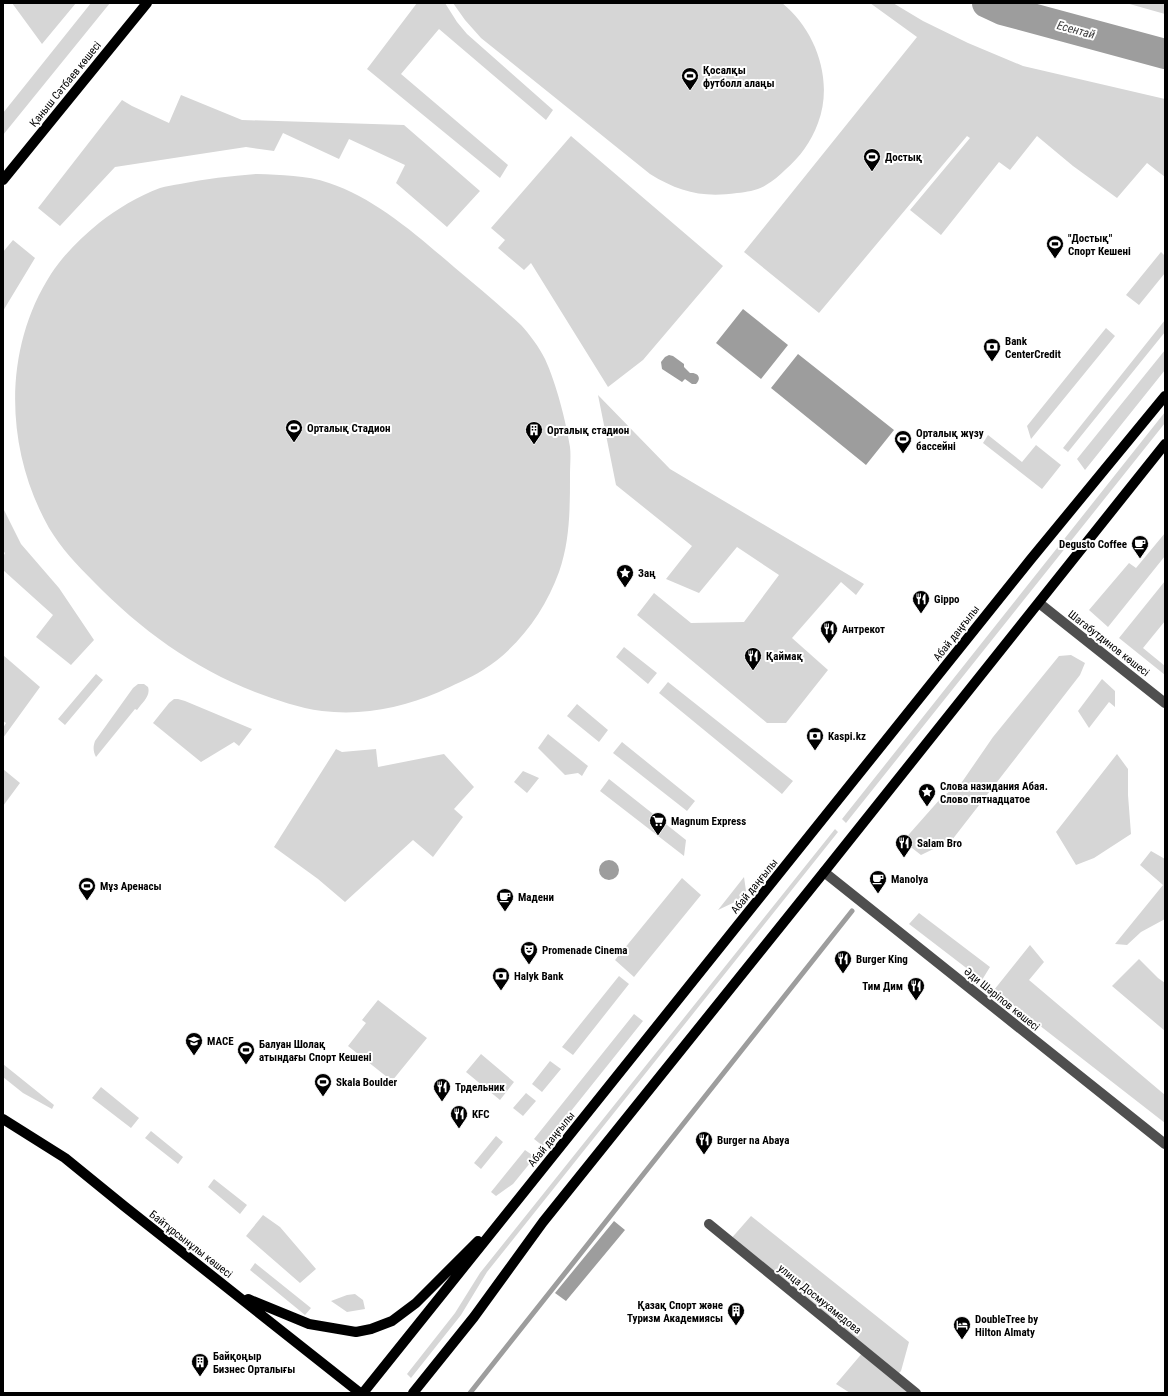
<svg xmlns="http://www.w3.org/2000/svg" width="1168" height="1396" font-family="'Roboto Condensed',sans-serif">
	<style>
		.green { fill: #d6d6d6 }
		.water { fill: #9d9d9d }
		.lines { fill: none; stroke-linecap: round; stroke-linejoin: round }
		.stream { stroke: #9d9d9d; stroke-width: 5 }
		.river { stroke: #9d9d9d; stroke-width: 30 }
		.minor { stroke: #4f4f4f; stroke-width: 10 }
		.major { stroke: #000; stroke-width: 10 }
		.labels { text-anchor: middle; stroke-width: 4; stroke-linejoin: round; paint-order: stroke }
		.poi-label { font-size: 11px; font-weight: bold; fill: #000; stroke: #fff; text-anchor: start }
		.street-label { font-size: 11px; fill: #000; stroke: #fff }
		.water-label { font-size: 12px; font-style: italic; fill: #3e3e3e; stroke: #fff }
	</style>
	<rect width="100%" height="100%" fill="#fff"/>
	<path class="green" d="M12,3H76L42,44Z
		M91,3H110L3,135V113Z
		M417,3H445L457,22L467,34L553,110L546,120L439,29L401,74L508,165L500,178L367,69Z
		M453,3H782C816,30 834,81 818,123C811,142 800,157 785,170C779,176 773,181 766,185C758,190 747,192 737,193C703,198 679,192 650,174L481,38L465,20Z
		M870,3H893L923,21L968,43L1023,66L1165,99V177L1147,163L1117,198L1073,166L1037,136L1010,170L999,162L941,235L910,210L970,138L967,136L819,313L744,252L917,37Z
		M1126,3H1165V14Z
		M181,95L242,120L404,125L480,191L447,227L396,183L405,165L349,139L339,159L283,133L274,151L246,147L115,167L60,226L38,208L122,100L132,106L169,123Z
		M571,136L723,266L643,360L608,387L531,263L524,270L498,248L505,240L491,228Z
		M257,174C281,175 306,175 329,183C375,198 418,236 454,267C477,286 499,305 521,325C530,335 539,347 545,359C556,383 566,421 570,447C571,456 570,466 570,475C570,508 570,541 559,572C545,611 518,648 483,670C469,679 453,685 439,692C402,708 362,716 322,711C299,708 277,700 255,692C193,668 140,629 94,582C77,565 61,548 49,528C5,450 2,350 51,274C64,254 81,238 99,223C117,209 138,196 160,188C166,186 174,185 180,184C206,179 231,176 257,174Z
		M13,240L35,258L3,311V252Z
		M1161,252L1165,256V273L1139,305L1126,295Z
		M1165,320V332L1068,452L1063,448Z
		M1106,328L1115,336L1031,439L1027,426Z
		M1165,350V370L1085,470L1077,459Z
		M598,395L670,469L864,584L856,595L841,582L792,638L828,670L786,723H767L637,615L654,593L691,623L744,622L779,575L737,547L699,593L666,579L692,546L616,485Z
		M1165,412V423L846,823L842,819Z
		M988,435L1022,462L1036,445L1061,465L1042,489L983,443Z
		M3,508L21,544L59,588L94,640L71,665L36,637L53,615L3,570V557L5,553L3,551Z
		M1165,533V556L1108,627L1089,610L1129,563L1136,568Z
		M1165,581V621L1143,648L1165,666V675L1119,638Z
		M624,647L657,673L648,684L616,657Z
		M3,655L40,687L3,738V728L6,723L3,721Z
		M1071,655L1085,663L1080,675L952,840L921,855L903,841L941,798L962,782L993,737L1059,656Z
		M96,674L103,680L65,725L58,719Z
		M1102,679L1115,691V707L1109,702L1089,728L1078,711Z
		M668,682L793,781L782,794L659,693Z
		M138,684H144L148,687C151,696 142,703 137,710L135,709L96,757C93,751 93,747 95,741L133,688Z
		M174,699H178L185,701L252,729L239,746L234,742L201,762L153,723L169,703Z
		M577,704L608,730L599,742L567,716Z
		M548,734L588,766L582,776L578,773L565,775L538,748Z
		M622,742L695,801L687,811L613,753Z
		M336,749L342,752L376,749L378,767L444,754L474,787L454,809L463,817L433,857L413,840L345,902L318,879L274,847Z
		M1117,754L1128,769V795L1131,834L1094,858L1076,865L1056,832Z
		M3,769L20,783L3,806Z
		M523,771L539,778L527,793L514,782Z
		M609,779L686,840L684,856L600,791Z
		M835,829L838,832L487,1272L461,1315L411,1378L407,1374L455,1313L480,1273Z
		M1151,851L1165,859V919L1141,932L1127,945L1115,944L1163,885L1140,865Z
		M744,877L746,891L739,900L718,910Z
		M682,878L701,895L634,977L615,960Z
		M919,913L990,967L982,980L909,924Z
		M1030,945L1044,962L1029,980L1165,1095V1123L994,990Z
		M1139,959L1158,978L1165,983V1031L1112,986Z
		M619,976L629,984L573,1055L562,1047Z
		M378,1000L427,1038L392,1081L348,1046L366,1023L362,1020Z
		M634,1014L643,1021L543,1146L534,1139Z
		M481,1054L514,1082L500,1100L466,1072Z
		M550,1061L561,1069L542,1092L532,1084Z
		M3,1064L54,1105L52,1109L23,1093L3,1077Z
		M101,1087L139,1118L131,1128L92,1098Z
		M526,1093L536,1101L523,1116L513,1108Z
		M151,1131L183,1157L178,1164L145,1138Z
		M496,1136L503,1142L481,1169L474,1163Z
		M525,1150L535,1157L513,1184L496,1196L491,1192Z
		M214,1179L247,1205L240,1214L208,1187Z
		M263,1215L280,1227L316,1269L300,1283L246,1236Z
		M751,1216L909,1342L901,1371L897,1375L916,1393H850L836,1384L864,1351L729,1241Z
		M255,1263L311,1308L305,1315L250,1270Z
		M355,1294L363,1300L365,1309L347,1312L331,1301L347,1295Z"/>
	<path class="water" d="M743,309L788,345L761,379L716,343Z
		M798,354L894,430L866,465L771,388Z
		M669,355L673,356L684,364V367L690,373C698,372 702,378 696,384H692L685,379L682,382L662,369L661,362L665,357Z
		M599 870a10 10 0 1 1 20 0a10 10 0 1 1-20 0Z
		M614,1221L625,1230L566,1301L555,1293Z"/>
	<g class="lines">
		<path class="stream" d="M470,1393L852,911"/>
		<path class="river" d="M987,3L1002,10L1165,54"/>
		<path class="minor" d="M1039,603L1165,703
			M824,872L1165,1144
			M709,1224L916,1393"/>
		<path class="major" d="M3,180L147,3
			M3,1119L65,1158L124,1206L360,1393
			M248,1299L309,1324L356,1332L371,1329L392,1321L416,1303L478,1241
			M363,1393L1031,559L1165,396
			M413,1393L474,1317L543,1222L824,872L1165,444"/>
	</g>
	<defs>
		<symbol id="stadium-pin" viewBox="-11 -11 22 30"><path d="M0 17L-7.5 6A9.5 9.5 0 1 1 7.5 6Z" fill="#000" stroke="#fff"/><path d="M0-5a6.5 5 0 1 0 0 10a6.5 5 0 1 0 0-10ZM-3.5-1.8h7v3.6h-7Z" fill="#fff"/></symbol>
		<symbol id="bank-pin" viewBox="-11 -11 22 30"><path d="M0 17L-7.5 6A9.5 9.5 0 1 1 7.5 6Z" fill="#000" stroke="#fff"/><path d="M-6-4H6V4H-6ZM0-2.3a2.3 2.3 0 1 0 0 4.6a2.3 2.3 0 1 0 0-4.6Z" fill="#fff"/></symbol>
		<symbol id="building-pin" viewBox="-11 -11 22 30"><path d="M0 17L-7.5 6A9.5 9.5 0 1 1 7.5 6Z" fill="#000" stroke="#fff"/><path d="M-4-6H4V6H1V3H-1V6H-4ZM-2.5-4.3h1.7v1.8h-1.7ZM.8-4.3h1.7v1.8H.8ZM-2.5-1h1.7V.8h-1.7ZM.8-1h1.7V.8H.8Z" fill="#fff"/></symbol>
		<symbol id="cafe-pin" viewBox="-11 -11 22 30"><path d="M0 17L-7.5 6A9.5 9.5 0 1 1 7.5 6Z" fill="#000" stroke="#fff"/><path d="M-5.5-4.5H6V0H3Q3 3.5 0 3.5H-2.5Q-5.5 3.5-5.5 0ZM3-3.2v2h1.7v-2ZM-6 4.5H4V6H-6Z" fill="#fff"/></symbol>
		<symbol id="sight-pin" viewBox="-11 -11 22 30"><path d="M0 17L-7.5 6A9.5 9.5 0 1 1 7.5 6Z" fill="#000" stroke="#fff"/><path d="M0-6L1.8-2.2L6-1.7L2.9 1.2L3.7 5.4L0 3.3L-3.7 5.4L-2.9 1.2L-6-1.7L-1.8-2.2Z" fill="#fff"/></symbol>
		<symbol id="restaurant-pin" viewBox="-11 -11 22 30"><path d="M0 17L-7.5 6A9.5 9.5 0 1 1 7.5 6Z" fill="#000" stroke="#fff"/><path d="M-5-6h1v4h1v-4h1v4h1v-4h1v5L-1.5 .5V6h-2V.5L-5-1ZM5-6V6H3V1.5H1.5Q1.5-4 5-6Z" fill="#fff"/></symbol>
		<symbol id="supermarket-pin" viewBox="-11 -11 22 30"><path d="M0 17L-7.5 6A9.5 9.5 0 1 1 7.5 6Z" fill="#000" stroke="#fff"/><path d="M-6-5.5h2.5l.6 2H6L4.5 2H-2.5L-4.4-4H-6ZM-1.5 3.2a1.3 1.3 0 1 0 .1 0ZM3 3.2a1.3 1.3 0 1 0 .1 0Z" fill="#fff"/></symbol>
		<symbol id="theatre-pin" viewBox="-11 -11 22 30"><path d="M0 17L-7.5 6A9.5 9.5 0 1 1 7.5 6Z" fill="#000" stroke="#fff"/><path d="M-5-5.5Q0-4 5-5.5V0Q5 5 0 6Q-5 5-5 0ZM-3.3-2.5H-1v1.5H-3.3ZM1-2.5H3.3v1.5H1ZM-2.8 1Q0 5.5 2.8 1Z" fill="#fff"/></symbol>
		<symbol id="school-pin" viewBox="-11 -11 22 30"><path d="M0 17L-7.5 6A9.5 9.5 0 1 1 7.5 6Z" fill="#000" stroke="#fff"/><path d="M0-5L7-2L0 1L-7-2ZM-4 1L0 2.5L4 1V4Q0 6-4 4Z" fill="#fff"/></symbol>
		<symbol id="hotel-pin" viewBox="-11 -11 22 30"><path d="M0 17L-7.5 6A9.5 9.5 0 1 1 7.5 6Z" fill="#000" stroke="#fff"/><path d="M-6-4.5h1.5V1H6V5H4.5V3h-9V5H-6ZM-4 0a1.8 1.8 0 1 1 3.6 0ZM.5 0V-2.5h3Q6-2.5 6 0Z" fill="#fff"/></symbol>
	</defs>
	<g fill-rule="evenodd">
		<use href="#stadium-pin" x="680" y="66" width="20" height="27"/>
		<use href="#stadium-pin" x="862" y="147" width="20" height="27"/>
		<use href="#stadium-pin" x="1045" y="234" width="20" height="27"/>
		<use href="#bank-pin" x="982" y="337" width="20" height="27"/>
		<use href="#stadium-pin" x="284" y="418" width="20" height="27"/>
		<use href="#building-pin" x="524" y="420" width="20" height="27"/>
		<use href="#stadium-pin" x="893" y="429" width="20" height="27"/>
		<use href="#cafe-pin" x="1130" y="534" width="20" height="27"/>
		<use href="#sight-pin" x="615" y="563" width="20" height="27"/>
		<use href="#restaurant-pin" x="911" y="589" width="20" height="27"/>
		<use href="#restaurant-pin" x="819" y="619" width="20" height="27"/>
		<use href="#restaurant-pin" x="743" y="646" width="20" height="27"/>
		<use href="#bank-pin" x="805" y="726" width="20" height="27"/>
		<use href="#sight-pin" x="917" y="782" width="20" height="27"/>
		<use href="#supermarket-pin" x="648" y="811" width="20" height="27"/>
		<use href="#restaurant-pin" x="894" y="833" width="20" height="27"/>
		<use href="#cafe-pin" x="868" y="869" width="20" height="27"/>
		<use href="#stadium-pin" x="77" y="876" width="20" height="27"/>
		<use href="#cafe-pin" x="495" y="887" width="20" height="27"/>
		<use href="#theatre-pin" x="519" y="940" width="20" height="27"/>
		<use href="#restaurant-pin" x="833" y="949" width="20" height="27"/>
		<use href="#bank-pin" x="491" y="966" width="20" height="27"/>
		<use href="#restaurant-pin" x="906" y="976" width="20" height="27"/>
		<use href="#school-pin" x="184" y="1031" width="20" height="27"/>
		<use href="#stadium-pin" x="236" y="1040" width="20" height="27"/>
		<use href="#stadium-pin" x="313" y="1072" width="20" height="27"/>
		<use href="#restaurant-pin" x="432" y="1077" width="20" height="27"/>
		<use href="#restaurant-pin" x="449" y="1104" width="20" height="27"/>
		<use href="#restaurant-pin" x="694" y="1130" width="20" height="27"/>
		<use href="#building-pin" x="726" y="1301" width="20" height="27"/>
		<use href="#hotel-pin" x="952" y="1315" width="20" height="27"/>
		<use href="#building-pin" x="190" y="1352" width="20" height="27"/>
	</g>
	<g class="labels">
		<g class="poi-label">
			<text x="703" y="74">Қосалқы<tspan x="703" dy="13">футболл алаңы</tspan></text>
			<text x="885" y="161">Достық</text>
			<text x="1068" y="242">"Достық"<tspan x="1068" dy="13">Спорт Кешені</tspan></text>
			<text x="1005" y="345">Bank<tspan x="1005" dy="13">CenterCredit</tspan></text>
			<text x="307" y="432">Орталық Стадион</text>
			<text x="547" y="434">Орталық стадион</text>
			<text x="916" y="437">Орталық жүзу<tspan x="916" dy="13">бассейні</tspan></text>
			<text x="1127" y="548" text-anchor="end">Degusto Coffee</text>
			<text x="638" y="577">Заң</text>
			<text x="934" y="603">Gippo</text>
			<text x="842" y="633">Антрекот</text>
			<text x="766" y="660">Қаймақ</text>
			<text x="828" y="740">Kaspi.kz</text>
			<text x="940" y="790">Слова назидания Абая.<tspan x="940" dy="13">Слово пятнадцатое</tspan></text>
			<text x="671" y="825">Magnum Express</text>
			<text x="917" y="847">Salam Bro</text>
			<text x="891" y="883">Manolya</text>
			<text x="100" y="890">Мұз Аренасы</text>
			<text x="518" y="901">Мадени</text>
			<text x="542" y="954">Promenade Cinema</text>
			<text x="856" y="963">Burger King</text>
			<text x="514" y="980">Halyk Bank</text>
			<text x="903" y="990" text-anchor="end">Тим Дим</text>
			<text x="207" y="1045">MACE</text>
			<text x="259" y="1048">Балуан Шолақ<tspan x="259" dy="13">атындағы Спорт Кешені</tspan></text>
			<text x="336" y="1086">Skala Boulder</text>
			<text x="455" y="1091">Трдельник</text>
			<text x="472" y="1118">KFC</text>
			<text x="717" y="1144">Burger na Abaya</text>
			<text x="723" y="1309" text-anchor="end">Қазақ Спорт және<tspan x="723" dy="13">Туризм Академиясы</tspan></text>
			<text x="975" y="1323">DoubleTree by<tspan x="975" dy="13">Hilton Almaty</tspan></text>
			<text x="213" y="1360">Байқоңыр<tspan x="213" dy="13">Бизнес Орталығы</tspan></text>
		</g>
		<g class="street-label">
			<text transform="translate(65 84) rotate(-51)" y="4">Қаныш Сәтбаев көшесі</text>
			<text transform="translate(956 633) rotate(-52)" y="4">Абай даңғылы</text>
			<text transform="translate(1109 643) rotate(38)" y="4">Шагабутдинов көшесі</text>
			<text transform="translate(754 886) rotate(-51)" y="4">Абай даңғылы</text>
			<text transform="translate(1002 999) rotate(39)" y="4">Әди Шәріпов көшесі</text>
			<text transform="translate(551 1139) rotate(-51)" y="4">Абай даңғылы</text>
			<text transform="translate(191 1244) rotate(38)" y="4">Байтұрсынұлы көшесі</text>
			<text transform="translate(820 1299) rotate(39)" y="4">улица Досмухамедова</text>
		</g>
		<g class="water-label">
			<text transform="translate(1076 30) rotate(15)" y="4">Есентай</text>
		</g>
	</g>
	<rect width="1168" height="1396" fill="none" stroke="#000000" stroke-width="8"/>
</svg>
